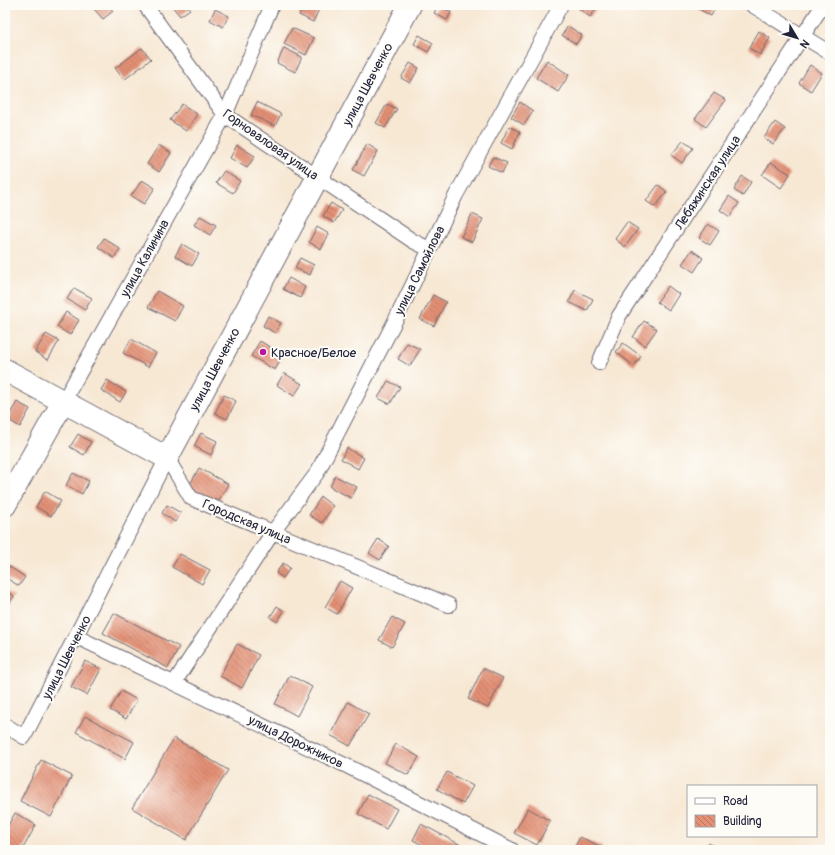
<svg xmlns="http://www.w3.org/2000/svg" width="835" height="855" font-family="Pangolin,sans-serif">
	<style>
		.building { fill: url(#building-back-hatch) }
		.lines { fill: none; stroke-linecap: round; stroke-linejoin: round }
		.minor-casing { stroke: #6d6771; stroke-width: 16 }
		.primary-casing { stroke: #6d6771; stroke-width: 24 }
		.minor { stroke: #fff; stroke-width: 14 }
		.primary { stroke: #fff; stroke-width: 22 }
		.poi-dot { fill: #b5179e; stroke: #fdfcf7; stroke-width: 1.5 }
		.labels { text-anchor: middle; stroke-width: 4; stroke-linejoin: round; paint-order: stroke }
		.street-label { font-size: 13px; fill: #22223b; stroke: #fdfcf7 }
		.poi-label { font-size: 13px; fill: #22223b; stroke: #fdfcf7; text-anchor: start }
	</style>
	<defs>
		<pattern id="building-back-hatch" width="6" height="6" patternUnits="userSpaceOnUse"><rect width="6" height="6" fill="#e39074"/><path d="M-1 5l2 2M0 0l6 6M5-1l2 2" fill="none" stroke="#b87560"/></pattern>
	</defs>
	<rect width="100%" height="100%" fill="#fdfcf7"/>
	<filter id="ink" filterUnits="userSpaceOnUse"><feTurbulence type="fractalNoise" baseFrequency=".025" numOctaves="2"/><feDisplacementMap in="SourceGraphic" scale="8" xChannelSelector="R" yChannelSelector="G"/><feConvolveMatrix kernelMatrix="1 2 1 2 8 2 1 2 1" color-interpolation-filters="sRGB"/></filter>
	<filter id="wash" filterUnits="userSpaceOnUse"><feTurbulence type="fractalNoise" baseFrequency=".012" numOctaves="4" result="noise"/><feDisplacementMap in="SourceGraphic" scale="16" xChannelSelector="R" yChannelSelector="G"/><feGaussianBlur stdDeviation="0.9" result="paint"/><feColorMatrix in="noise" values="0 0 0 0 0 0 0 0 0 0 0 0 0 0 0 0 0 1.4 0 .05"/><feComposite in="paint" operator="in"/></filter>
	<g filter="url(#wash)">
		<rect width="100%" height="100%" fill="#f7e8d4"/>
		<g id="blocks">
			<path class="building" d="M99,5H108L113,11L103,19L94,9Z
				M171,5H187L190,9L180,16Z
				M304,5H321L313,22L299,15Z
				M582,5H599L590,17L579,9Z
				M699,5H717L711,16L697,8Z
				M438,6L451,12L447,20L434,13Z
				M215,9L229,16L223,27L210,20Z
				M568,26L582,35L576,44L562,35Z
				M292,28L314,38L306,55L284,44Z
				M759,31L770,38L760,55L749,48Z
				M419,35L433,43L428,52L414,44Z
				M142,48L151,59L124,80L115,68Z
				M284,48L302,57L295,72L277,63Z
				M547,60L569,75L558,92L536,78Z
				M410,63L419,68L410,83L401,78Z
				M810,65L822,73L811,91L799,83Z
				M714,93L726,100L706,127L695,119Z
				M257,102L281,114L275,126L251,115Z
				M520,102L533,111L524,125L511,117Z
				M182,104L197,114L186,131L170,120Z
				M387,104L397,109L385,128L376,123Z
				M775,122L785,129L773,144L764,138Z
				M509,126L520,132L512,149L501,143Z
				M683,141L693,148L682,163L671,155Z
				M367,144L378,151L364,176L353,170Z
				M159,145L171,153L159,172L147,164Z
				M237,145L255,156L247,168L230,158Z
				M493,157L507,163L502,173L488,166Z
				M771,162L790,174L781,188L762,175Z
				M224,171L240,181L233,193L216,183Z
				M742,176L751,182L743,196L734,190Z
				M142,180L155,188L144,204L131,196Z
				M658,185L667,192L655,207L646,201Z
				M729,196L739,203L730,217L720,210Z
				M331,203L342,210L334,223L323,216Z
				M472,214L483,219L472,242L461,237Z
				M200,216L216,225L210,235L194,225Z
				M627,222L638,229L625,247L615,239Z
				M708,224L719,231L710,245L699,238Z
				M317,227L329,234L321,249L309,242Z
				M104,238L120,249L114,258L98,247Z
				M182,244L199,254L192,266L175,256Z
				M692,250L703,258L694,272L682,264Z
				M300,258L314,265L310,275L295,268Z
				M289,278L305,287L300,298L283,289Z
				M668,286L679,294L669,310L657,302Z
				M74,288L92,298L85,310L67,299Z
				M575,290L593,299L587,311L569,302Z
				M157,291L183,306L175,321L148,307Z
				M433,295L446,302L434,326L420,319Z
				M66,312L79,320L70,335L57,327Z
				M268,316L281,323L275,333L263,326Z
				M644,321L657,329L645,346L633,337Z
				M46,334L59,341L48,360L35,352Z
				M131,339L156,353L148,367L123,353Z
				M260,341L283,355L275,370L251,356Z
				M407,343L420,349L410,366L398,359Z
				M623,343L641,356L634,366L616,352Z
				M284,373L302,384L294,396L277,385Z
				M107,380L126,392L120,402L101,390Z
				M388,381L400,387L390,404L378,398Z
				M224,395L236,401L227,419L215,413Z
				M17,402L30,409L20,427L7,419Z
				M201,433L217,441L211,455L194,446Z
				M78,434L91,442L84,455L70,447Z
				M347,448L364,458L358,469L341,459Z
				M199,468L228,484L217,504L188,488Z
				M73,473L89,481L82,494L66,485Z
				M335,476L357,487L351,498L330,487Z
				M45,491L61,501L51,516L36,507Z
				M321,497L333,506L322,523L309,515Z
				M167,505L181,513L175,522L162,513Z
				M378,539L389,546L380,560L369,553Z
				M180,554L210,570L202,584L172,567Z
				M283,563L290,568L283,578L276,573Z
				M5,564L25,577L19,586L5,577Z
				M340,581L352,588L337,614L325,607Z
				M5,590L14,596L5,610Z
				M277,606L284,611L277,622L270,617Z
				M114,613L179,647L168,668L103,633Z
				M392,617L405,624L392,647L379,640Z
				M237,644L259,655L242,688L220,676Z
				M85,661L101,669L87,695L71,687Z
				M483,668L503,678L488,708L468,699Z
				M290,675L312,687L297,716L275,704Z
				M121,691L137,700L126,719L110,710Z
				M348,702L369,714L350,746L330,735Z
				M85,716L134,742L125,759L76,732Z
				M174,738L228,770L186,840L132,808Z
				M396,744L419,757L408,775L385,763Z
				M41,760L72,776L51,817L20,801Z
				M447,772L473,786L463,804L437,789Z
				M368,794L397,809L386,829L358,814Z
				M528,808L550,821L537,845L514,833Z
				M15,813L36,825L22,850H9L5,848V831Z
				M421,824L459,844L456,850H432L413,840Z
				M580,837L602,847L601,850H573Z
				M708,843L724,850H705Z"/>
		</g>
	</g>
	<g filter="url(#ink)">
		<use href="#blocks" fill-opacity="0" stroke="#6d6771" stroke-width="1"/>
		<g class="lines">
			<defs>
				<path id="minor" d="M145,5L225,115L413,241L429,249
					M752,5L830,53
					M599,363L619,316L823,5
					M63,402L225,115L272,5
					M167,458L191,498L449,605
					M77,637L349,767L512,850
					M174,683L273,532L317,473L396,319L456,195L561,5
					M5,725L24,737L167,458"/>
				<path id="primary" d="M5,370L167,458L410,5
					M5,505L63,402"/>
			</defs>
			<use href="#minor" class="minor-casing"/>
			<use href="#primary" class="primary-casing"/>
			<use href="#minor" class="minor"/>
			<use href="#primary" class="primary"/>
		</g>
	</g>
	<circle class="poi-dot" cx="263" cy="352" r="4"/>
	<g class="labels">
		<g class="street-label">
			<text transform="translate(367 84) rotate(-62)" y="5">улица Шевченко</text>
			<text transform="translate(271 144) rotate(35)" y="5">Горноваловая улица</text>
			<text transform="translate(707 182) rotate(-57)" y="5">Лебяжинская улица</text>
			<text transform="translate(144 258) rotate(-61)" y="5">улица Калинина</text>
			<text transform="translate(419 270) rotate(-64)" y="5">улица Самойлова</text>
			<text transform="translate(214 369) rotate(-62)" y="5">улица Шевченко</text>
			<text transform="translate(247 521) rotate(23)" y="5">Городская улица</text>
			<text transform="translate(66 657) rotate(-63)" y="5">улица Шевченко</text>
			<text transform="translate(296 741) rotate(26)" y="5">улица Дорожников</text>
		</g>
		<g class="poi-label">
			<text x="271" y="357">Красное/Белое</text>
		</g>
	</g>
	<rect width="835" height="855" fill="none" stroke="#fdfcf7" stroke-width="20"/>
	<rect x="687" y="785" width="130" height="52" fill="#fdfcf7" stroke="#a5a5ac"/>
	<rect x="695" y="798" width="20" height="6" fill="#ffffff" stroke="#a5a5ac"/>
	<text x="723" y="805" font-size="12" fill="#22223b">Road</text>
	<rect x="695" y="815" width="20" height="12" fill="url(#building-back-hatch)" stroke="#a5a5ac"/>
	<text x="723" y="825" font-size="12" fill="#22223b">Building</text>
	<g transform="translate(797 38) rotate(128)" stroke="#fdfcf7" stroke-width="3" paint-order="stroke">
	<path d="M0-3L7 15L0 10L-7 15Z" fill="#22223b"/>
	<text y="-6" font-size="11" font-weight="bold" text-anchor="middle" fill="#22223b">N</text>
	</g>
</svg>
